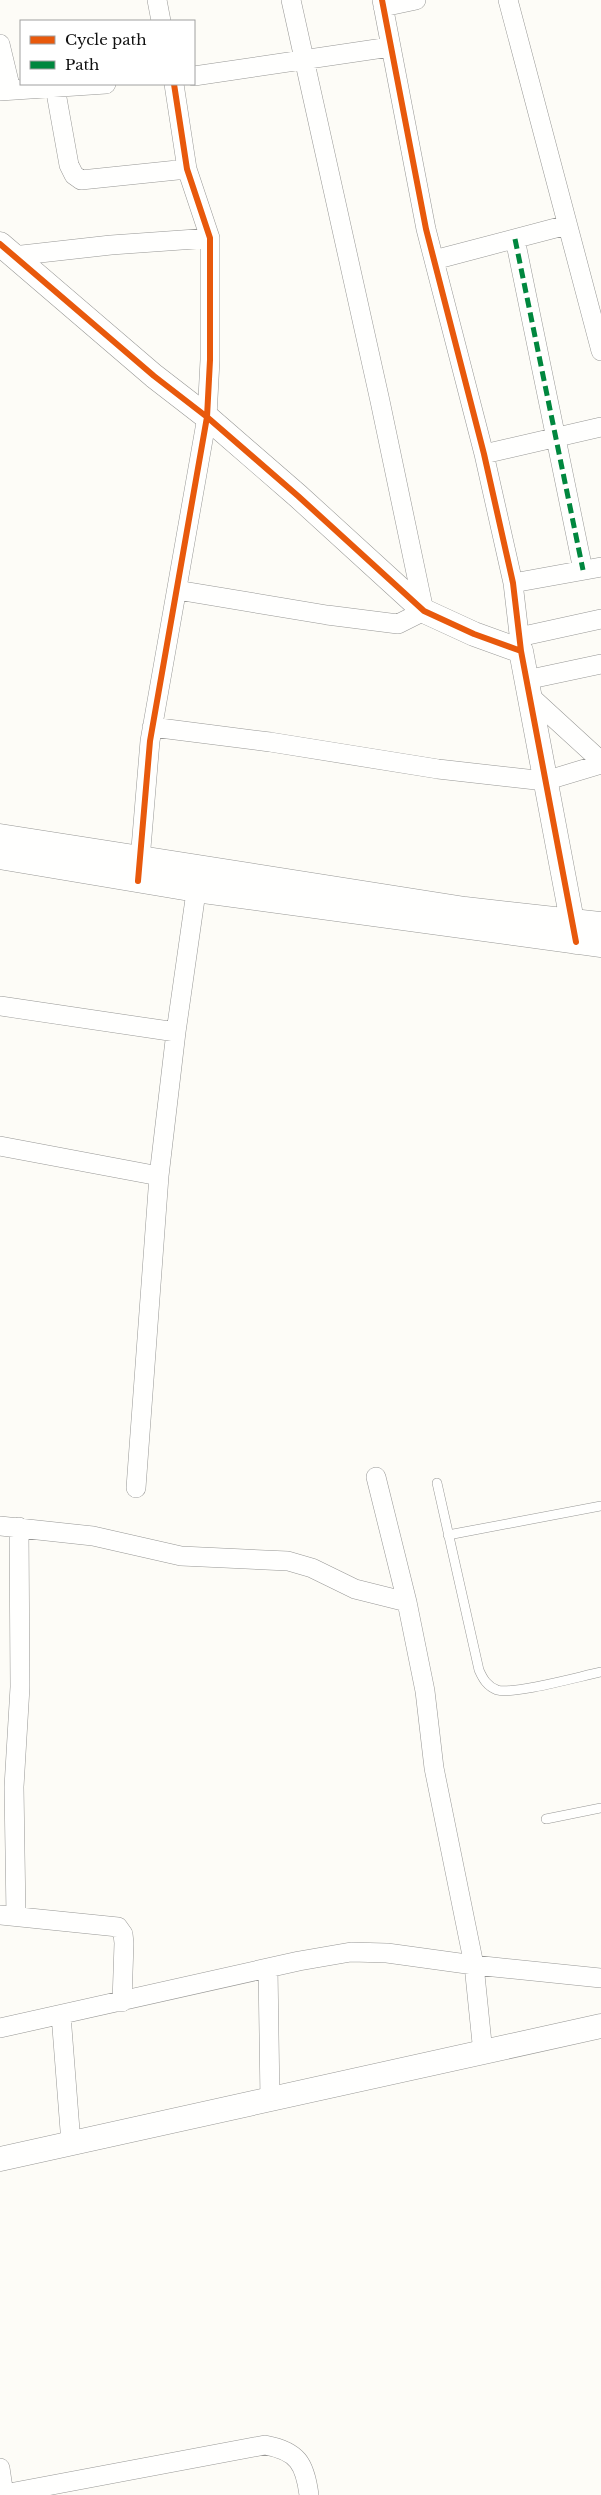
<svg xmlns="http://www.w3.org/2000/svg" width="601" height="2495" font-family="'Libre Baskerville',serif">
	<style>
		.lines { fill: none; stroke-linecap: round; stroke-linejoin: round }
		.service-casing { stroke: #979795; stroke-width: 10 }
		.minor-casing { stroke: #979795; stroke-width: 20 }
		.tertiary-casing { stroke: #979795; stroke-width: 25 }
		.service { stroke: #fffffe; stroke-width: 9 }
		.minor { stroke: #fffffe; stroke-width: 19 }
		.tertiary { stroke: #fffffe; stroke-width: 24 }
		.quiet { stroke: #00873e; stroke-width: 5; stroke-dasharray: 10 5; stroke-linecap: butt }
		.cycleway-casing { stroke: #fff; stroke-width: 9 }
		.cycleway { stroke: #e8590c; stroke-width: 6 }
	</style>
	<rect width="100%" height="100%" fill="#fdfcf7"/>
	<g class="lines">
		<defs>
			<path id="service" d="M437,1483L479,1670C483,1679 487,1686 497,1690C514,1695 581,1676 601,1672
				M448,1535L601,1506
				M546,1819L601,1808"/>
			<path id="minor" d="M157,0L161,21
				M382,0L426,229L484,454L513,583L521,651
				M508,0L601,351
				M383,7L416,0
				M0,44L11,90
				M194,76L390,47
				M55,87L69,165L74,175L81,180L187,169
				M0,91L106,84
				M515,239L583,570
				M13,256L111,245L210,238
				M434,260L567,225
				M484,454L601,427
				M513,583L601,567
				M177,590L327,615L398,624L424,611L380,401L291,0
				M519,637L601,619
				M526,680L601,664
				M531,697L601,761
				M152,727L270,742L438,769L545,781L601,764
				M139,872L150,741L207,417L210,360V238L187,169L174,84
				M0,1006L176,1032
				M0,1146L159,1176
				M376,1477L407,1602L425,1691L434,1768L474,1965L483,2053
				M136,1488L159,1176L176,1032L198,878
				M0,1526L93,1536L181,1556L288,1561L312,1568L355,1589L407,1602
				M0,1915L118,1927L123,1934L124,1943L122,2002
				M16,1916L14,1787L20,1687L19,1527
				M268,1968L270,2100
				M61,2015L71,2143
				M0,2028L299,1961L351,1952L387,1953L474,1965L601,1978
				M0,2468L4,2495
				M4,2494L265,2445C298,2451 305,2464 309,2495"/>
			<path id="tertiary" d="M0,244L154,376L207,417L298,496L424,611L474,634L521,651L576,942
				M0,836L465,909L601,924
				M0,857L196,890L601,945
				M0,2159L601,2026"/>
		</defs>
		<use href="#service" class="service-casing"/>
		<use href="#minor" class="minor-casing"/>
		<use href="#tertiary" class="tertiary-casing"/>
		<use href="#service" class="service"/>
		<use href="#minor" class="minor"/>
		<use href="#tertiary" class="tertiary"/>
		<path class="quiet" d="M515,239L583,570"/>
		<defs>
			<path id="cycleway" d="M382,0L426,229L484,454L513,583L521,651
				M0,244L154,376L207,417L298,496L424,611L474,634L521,651L576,942
				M138,881L150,741L207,417L210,360V238L187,169L174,84"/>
		</defs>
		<use href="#cycleway" class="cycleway-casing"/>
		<use href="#cycleway" class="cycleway"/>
	</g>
	<rect x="20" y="20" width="175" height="65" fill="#ffffff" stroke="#a0a0a0"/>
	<rect x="30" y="36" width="25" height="8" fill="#e8590c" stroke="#a0a0a0"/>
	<text x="65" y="45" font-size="15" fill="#111111">Cycle path</text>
	<rect x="30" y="61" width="25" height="8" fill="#00873e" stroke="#a0a0a0"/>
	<text x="65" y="70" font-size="15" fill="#111111">Path</text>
</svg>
